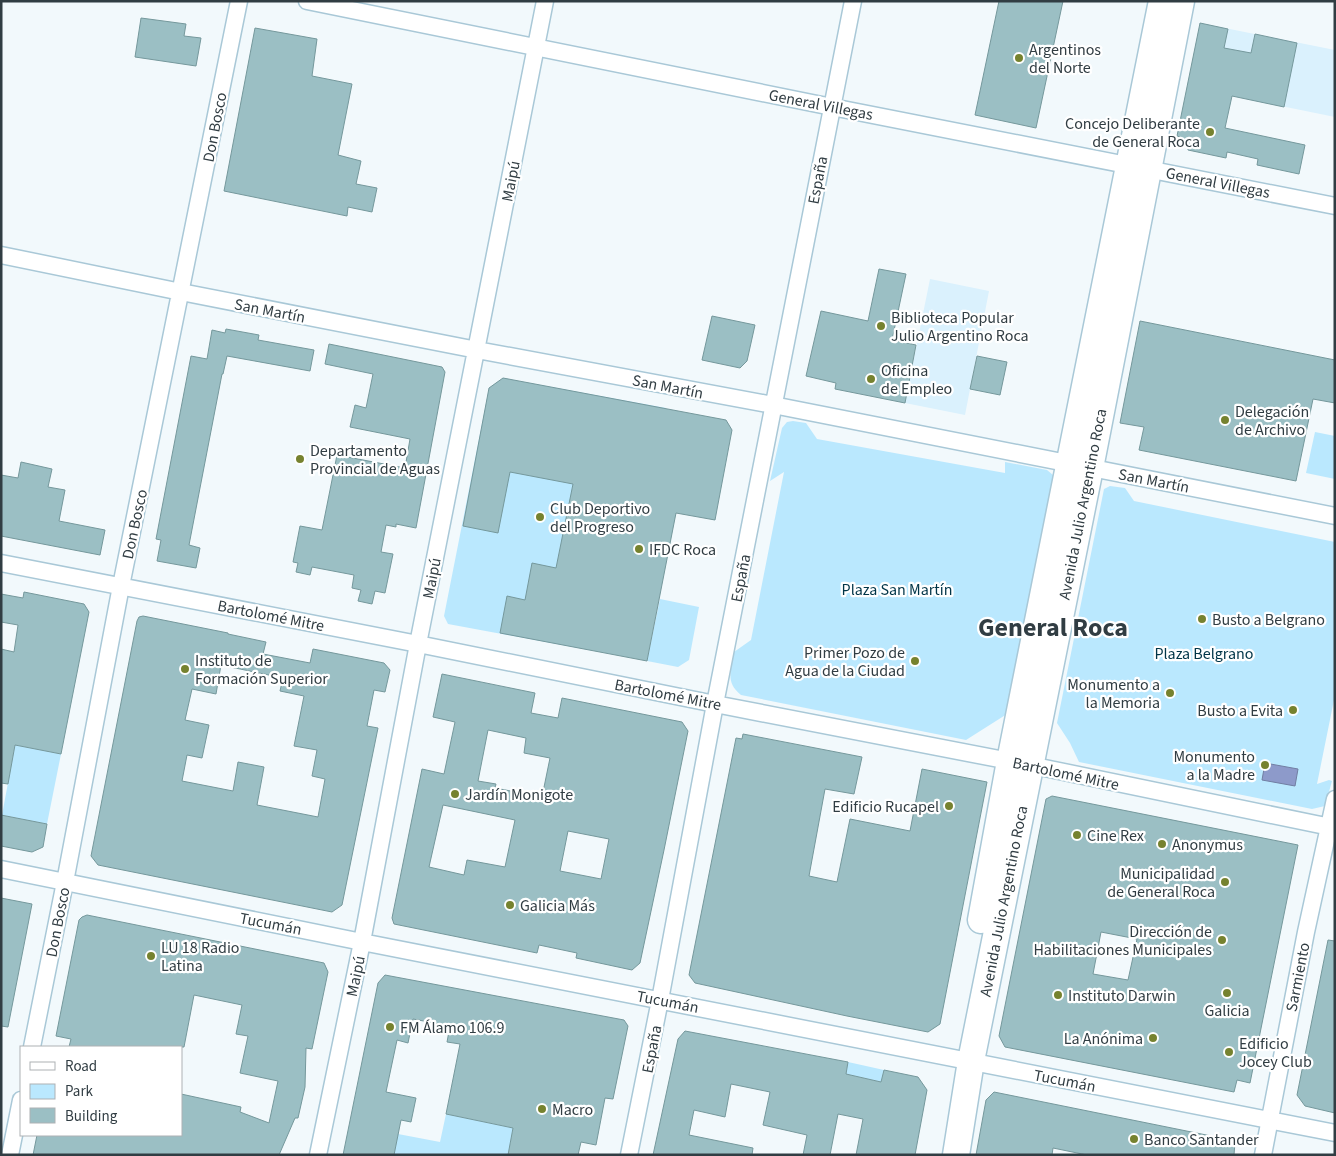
<svg xmlns="http://www.w3.org/2000/svg" width="1336" height="1156" font-family="'Source Sans 3',sans-serif">
	<style>
		.built { fill: #daf1fd }
		.green { fill: #bae8fe }
		.water { fill: #8d9aca; stroke: #717ea2 }
		.building { fill: #9bbfc4; stroke: #75989c; fill-rule: evenodd }
		.lines { fill: none; stroke-linecap: round; stroke-linejoin: round }
		.minor-casing { stroke: #a9c8d7; stroke-width: 19 }
		.primary-casing { stroke: #a9c8d7; stroke-width: 29 }
		.minor { stroke: #fff; stroke-width: 16 }
		.primary { stroke: #fff; stroke-width: 26 }
		.poi-dot { fill: #76822f; stroke: #fff; stroke-width: 2 }
		.labels { text-anchor: middle; stroke-width: 4.5; stroke-linejoin: round; paint-order: stroke }
		.poi-label { font-size: 16px; fill: #313d43; stroke: #fff; text-anchor: start }
		.street-label { font-size: 16px; fill: #313d43; stroke: #fff }
		.park-label { font-size: 16px; fill: #003548; stroke: #fff }
		.town-label { font-size: 26px; font-weight: bold; fill: #313d43; stroke: #fff }
	</style>
	<rect width="100%" height="100%" fill="#f2f9fc"/>
	<path class="built" d="M1200,23L1335,50V117L1187,87Z
		M930,279L989,291L965,415L905,403Z"/>
	<path class="green" d="M503,378L666,408L647,508L589,650L448,624L444,616L489,388Z
		M793,421L806,423L817,439L1005,473V462L1047,470L1053,475L1056,482L1007,714L966,740L741,695C725,682 731,671 734,652L751,640L784,472L770,481L782,428L787,422Z
		M1315,432L1335,436V479L1306,473Z
		M1110,486L1125,488L1134,501L1335,542V695L1317,784L1329,780L1332,781L1325,806L1312,809L1079,762L1070,743L1057,723L1104,489Z
		M660,599L699,607L689,660L678,667L647,661Z
		M15,745L61,754L47,824L2,815Z
		M848,1062L884,1070L881,1082L846,1074Z
		M446,1114L513,1128L508,1155H394L398,1134L440,1142Z"/>
	<path class="water" d="M1265,763L1298,769L1295,786L1262,780Z"/>
	<path class="building" d="M999,1H1063L1036,128L975,115Z
		M141,18L186,24L184,36L201,38L196,66L135,57Z
		M1200,23L1228,29L1224,48L1251,53L1255,34L1297,43L1284,107L1232,96L1225,128L1305,145L1299,174L1257,165L1258,159L1227,152L1226,158L1188,150V147L1178,145L1180,137L1177,136Z
		M255,28L317,39L312,76L352,84L338,155L361,161L356,184L377,188L372,212L348,207L347,216L224,191Z
		M879,269L906,274L892,340L916,345L905,403L835,389L836,383L806,376L821,311L868,321Z
		M712,316L755,325L747,361L740,368L702,360Z
		M1140,321L1335,360V403L1313,399L1296,481L1139,450L1144,427L1120,423Z
		M226,329L259,335L258,340L314,350L310,371L227,356L223,374H222L189,545L200,548L196,568L157,561L161,540L156,539L191,356L207,359L212,330L225,333Z
		M329,344L442,367L445,372L416,528L396,524V527L386,525L381,552L393,554L385,593L375,591L372,604L358,601L361,590L352,588L354,575L312,567L310,575L296,572L298,563L293,562L300,526L322,530L337,455L405,468L410,439L350,427L355,405L366,408L373,374L325,364Z
		M977,356L1007,362L1000,395L970,389Z
		M503,378L726,420L732,430L715,520L676,513L647,661L500,633L507,596L525,600L532,563L556,568L573,484L510,472L498,533L463,526L489,388Z
		M21,462L52,469L48,487L65,490L59,521L105,530L100,555L1,536V475L18,478Z
		M24,592L84,604L89,612L61,754L15,745L8,784L1,783V649L14,652L18,625L1,622V594L23,598Z
		M143,616L228,633V634L266,642L263,654L310,663L313,649L384,663L390,670L385,692L374,690L367,726L378,728L342,905L332,912L98,865L91,856L137,621L139,617ZM221,665L283,678L280,691L304,696L294,746L317,750L312,776L325,779L318,817L257,805L264,767L238,762L233,791L182,781L187,755L202,758L209,725L185,720L192,689L216,694Z
		M442,674L535,693L531,713L558,718L562,698L682,722L688,731L664,850L640,963L632,970L576,958L577,953L539,945L537,953L394,924L392,918L422,769L444,774L455,722L433,717ZM488,730L526,738L524,753L550,758L542,797L495,788L496,784L478,781ZM443,805L515,820L505,867L467,860L464,875L429,867ZM568,831L609,839L601,879L560,871Z
		M743,734L862,757L854,794L825,789L809,876L837,882L850,819L910,831L922,769L987,782L940,1024L928,1032L847,1016L695,983L689,975L736,738L742,739Z
		M1052,796L1298,845L1250,1083L1237,1080L1234,1092L1005,1047L999,1036L1046,799ZM1101,932L1137,939L1128,980L1093,974Z
		M1,815L47,824L43,847L32,852L1,846Z
		M1,898L32,904L8,1027L1,1026Z
		M87,915L324,963L328,972L312,1049L306,1048L305,1087L298,1118H295L279,1155H33L37,1135H181V1094L241,1107L240,1112L269,1123L278,1081L240,1073L248,1036L236,1034L242,1005L194,995L184,1047H69L71,1039L56,1036L79,920L82,917Z
		M1328,940L1335,941V1113L1305,1106L1297,1095Z
		M385,975L624,1020L628,1026L613,1099L605,1098L596,1145L581,1142L578,1155H508L513,1128L446,1114L460,1044L447,1042L450,1026L413,1019L408,1043L397,1040L386,1092L416,1098L411,1122L401,1120L394,1155H343L378,983Z
		M685,1031L848,1062L846,1074L881,1082L884,1070L918,1077L927,1090L915,1155H856L863,1119L838,1114L830,1155H803L807,1135L763,1125L770,1092L731,1084L725,1117L694,1110L689,1135L753,1148L752,1155H653L678,1039Z
		M994,1092L1231,1140L1235,1142L1234,1155H1087L1053,1148L1052,1155H976L986,1100Z"/>
	<g class="lines">
		<defs>
			<path id="minor" d="M307,1L832,107L1335,206
				M1,255L181,292L477,350L773,405L1335,516
				M1,563L418,644L715,704L1030,765L1335,828
				M1,869L362,942L1335,1133
				M32,1047L65,882L121,586L239,1
				M10,1155L21,1100
				M318,1155L362,942L418,644L545,1
				M629,1155L660,1000L715,704L853,1
				M1263,1155L1306,932L1335,799"/>
			<path id="primary" d="M981,920L1010,761L1162,1
				M956,1155L971,1061L1090,468L1181,1"/>
		</defs>
		<use href="#minor" class="minor-casing"/>
		<use href="#primary" class="primary-casing"/>
		<use href="#minor" class="minor"/>
		<use href="#primary" class="primary"/>
	</g>
	<g class="poi-dot">
		<circle cx="1019" cy="58" r="5"/>
		<circle cx="1210" cy="132" r="5"/>
		<circle cx="881" cy="326" r="5"/>
		<circle cx="871" cy="379" r="5"/>
		<circle cx="1225" cy="420" r="5"/>
		<circle cx="300" cy="459" r="5"/>
		<circle cx="540" cy="517" r="5"/>
		<circle cx="639" cy="549" r="5"/>
		<circle cx="1202" cy="619" r="5"/>
		<circle cx="915" cy="661" r="5"/>
		<circle cx="185" cy="669" r="5"/>
		<circle cx="1170" cy="693" r="5"/>
		<circle cx="1293" cy="710" r="5"/>
		<circle cx="1265" cy="765" r="5"/>
		<circle cx="455" cy="794" r="5"/>
		<circle cx="949" cy="806" r="5"/>
		<circle cx="1077" cy="835" r="5"/>
		<circle cx="1162" cy="844" r="5"/>
		<circle cx="1225" cy="882" r="5"/>
		<circle cx="510" cy="905" r="5"/>
		<circle cx="1222" cy="940" r="5"/>
		<circle cx="151" cy="956" r="5"/>
		<circle cx="1227" cy="993" r="5"/>
		<circle cx="1058" cy="995" r="5"/>
		<circle cx="390" cy="1027" r="5"/>
		<circle cx="1153" cy="1038" r="5"/>
		<circle cx="1229" cy="1052" r="5"/>
		<circle cx="542" cy="1109" r="5"/>
		<circle cx="1134" cy="1139" r="5"/>
	</g>
	<g class="labels">
		<g class="poi-label">
			<text x="1029" y="55">Argentinos<tspan x="1029" dy="18">del Norte</tspan></text>
			<text x="1200" y="129" text-anchor="end">Concejo Deliberante<tspan x="1200" dy="18">de General Roca</tspan></text>
			<text x="891" y="323">Biblioteca Popular<tspan x="891" dy="18">Julio Argentino Roca</tspan></text>
			<text x="881" y="376">Oficina<tspan x="881" dy="18">de Empleo</tspan></text>
			<text x="1235" y="417">Delegación<tspan x="1235" dy="18">de Archivo</tspan></text>
			<text x="310" y="456">Departamento<tspan x="310" dy="18">Provincial de Aguas</tspan></text>
			<text x="550" y="514">Club Deportivo<tspan x="550" dy="18">del Progreso</tspan></text>
			<text x="649" y="555">IFDC Roca</text>
			<text x="1212" y="625">Busto a Belgrano</text>
			<text x="905" y="658" text-anchor="end">Primer Pozo de<tspan x="905" dy="18">Agua de la Ciudad</tspan></text>
			<text x="195" y="666">Instituto de<tspan x="195" dy="18">Formación Superior</tspan></text>
			<text x="1160" y="690" text-anchor="end">Monumento a<tspan x="1160" dy="18">la Memoria</tspan></text>
			<text x="1283" y="716" text-anchor="end">Busto a Evita</text>
			<text x="1255" y="762" text-anchor="end">Monumento<tspan x="1255" dy="18">a la Madre</tspan></text>
			<text x="465" y="800">Jardín Monigote</text>
			<text x="939" y="812" text-anchor="end">Edificio Rucapel</text>
			<text x="1087" y="841">Cine Rex</text>
			<text x="1172" y="850">Anonymus</text>
			<text x="1215" y="879" text-anchor="end">Municipalidad<tspan x="1215" dy="18">de General Roca</tspan></text>
			<text x="520" y="911">Galicia Más</text>
			<text x="1212" y="937" text-anchor="end">Dirección de<tspan x="1212" dy="18">Habilitaciones Municipales</tspan></text>
			<text x="161" y="953">LU 18 Radio<tspan x="161" dy="18">Latina</tspan></text>
			<text x="1068" y="1001">Instituto Darwin</text>
			<text x="1227" y="1016" text-anchor="middle">Galicia</text>
			<text x="400" y="1033">FM Álamo 106.9</text>
			<text x="1143" y="1044" text-anchor="end">La Anónima</text>
			<text x="1239" y="1049">Edificio<tspan x="1239" dy="18">Jocey Club</tspan></text>
			<text x="552" y="1115">Macro</text>
			<text x="1144" y="1145">Banco Santander</text>
		</g>
		<g class="street-label">
			<text transform="translate(821 104) rotate(11)" y="6">General Villegas</text>
			<text transform="translate(214 127) rotate(-79)" y="6">Don Bosco</text>
			<text transform="translate(817 180) rotate(-79)" y="6">España</text>
			<text transform="translate(510 181) rotate(-79)" y="6">Maipú</text>
			<text transform="translate(1218 182) rotate(11)" y="6">General Villegas</text>
			<text transform="translate(270 310) rotate(11)" y="6">San Martín</text>
			<text transform="translate(668 386) rotate(11)" y="6">San Martín</text>
			<text transform="translate(1154 480) rotate(11)" y="6">San Martín</text>
			<text transform="translate(1082 504) rotate(-79)" y="6">Avenida Julio Argentino Roca</text>
			<text transform="translate(134 524) rotate(-78)" y="6">Don Bosco</text>
			<text transform="translate(431 578) rotate(-79)" y="6">Maipú</text>
			<text transform="translate(740 578) rotate(-79)" y="6">España</text>
			<text transform="translate(271 615) rotate(11)" y="6">Bartolomé Mitre</text>
			<text transform="translate(668 694) rotate(11)" y="6">Bartolomé Mitre</text>
			<text transform="translate(1066 773) rotate(12)" y="6">Bartolomé Mitre</text>
			<text transform="translate(1003 901) rotate(-79)" y="6">Avenida Julio Argentino Roca</text>
			<text transform="translate(57 922) rotate(-79)" y="6">Don Bosco</text>
			<text transform="translate(271 923) rotate(11)" y="6">Tucumán</text>
			<text transform="translate(355 976) rotate(-78)" y="6">Maipú</text>
			<text transform="translate(1297 977) rotate(-79)" y="6">Sarmiento</text>
			<text transform="translate(668 1001) rotate(11)" y="6">Tucumán</text>
			<text transform="translate(651 1049) rotate(-79)" y="6">España</text>
			<text transform="translate(1065 1080) rotate(11)" y="6">Tucumán</text>
		</g>
		<g class="park-label">
			<text x="897" y="595">Plaza San Martín</text>
			<text x="1204" y="659">Plaza Belgrano</text>
		</g>
		<g class="town-label">
			<text x="1053" y="636">General Roca</text>
		</g>
	</g>
	<rect width="1336" height="1156" fill="none" stroke="#313d43" stroke-width="5"/>
	<rect x="20" y="1046" width="162" height="90" fill="#ffffff" stroke="#adb1b4"/>
	<rect x="30" y="1062" width="25" height="8" fill="#ffffff" stroke="#adb1b4"/>
	<text x="65" y="1071" font-size="15" fill="#313d43">Road</text>
	<rect x="30" y="1084" width="25" height="15" fill="#bae8fe" stroke="#adb1b4"/>
	<text x="65" y="1096" font-size="15" fill="#313d43">Park</text>
	<rect x="30" y="1108" width="25" height="15" fill="#9bbfc4" stroke="#adb1b4"/>
	<text x="65" y="1121" font-size="15" fill="#313d43">Building</text>
</svg>
